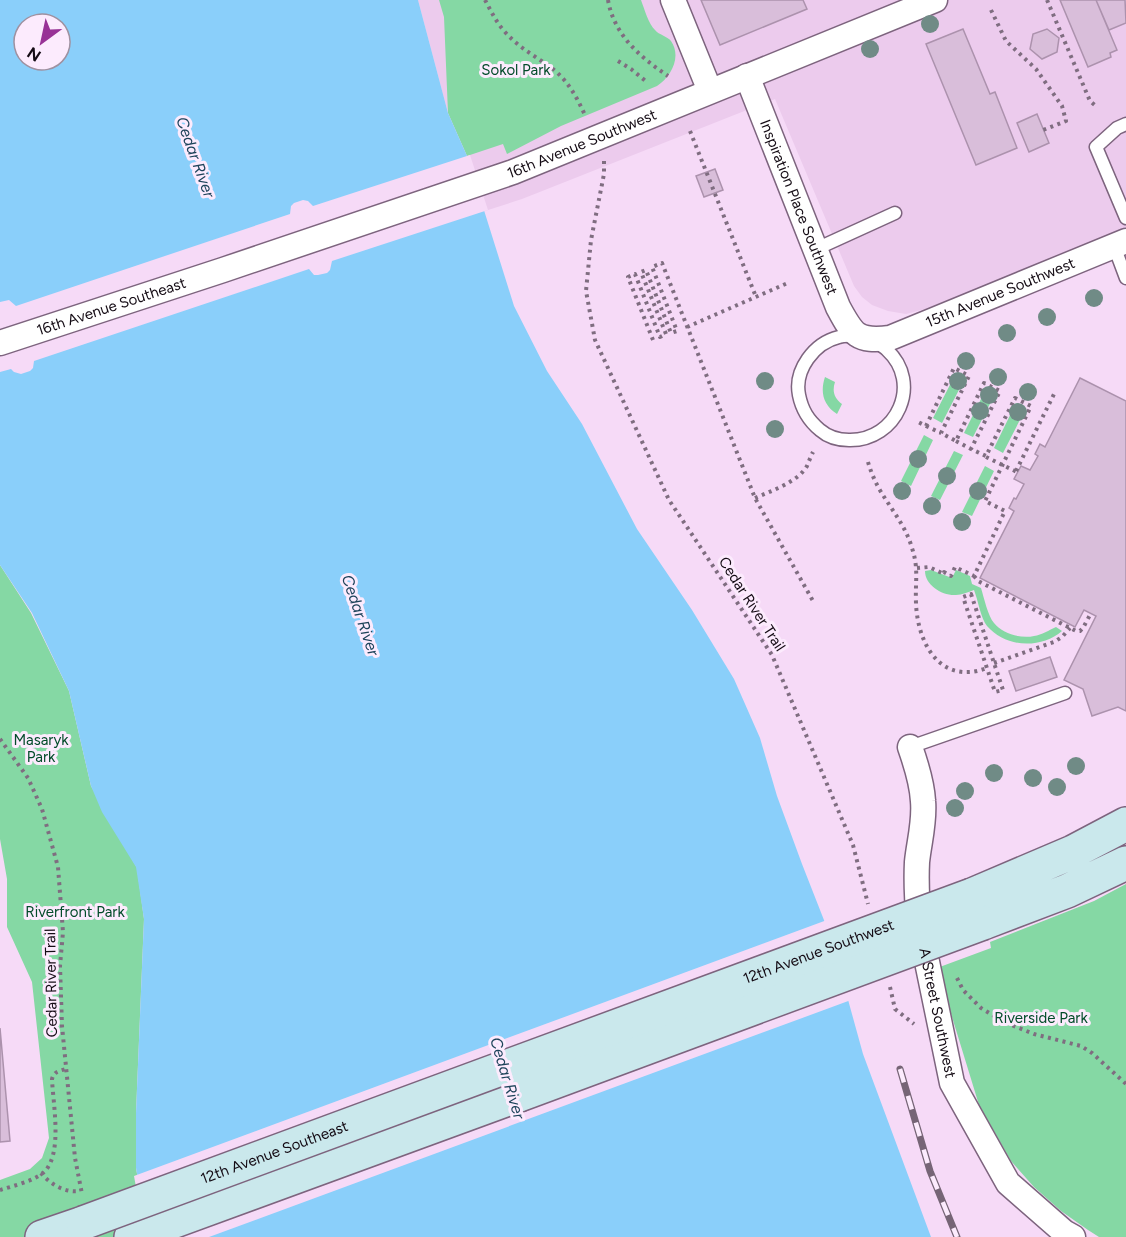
<svg xmlns="http://www.w3.org/2000/svg" width="1126" height="1237" font-family="Figtree,sans-serif">
	<style>
		.built { fill: #eccbed }
		.green { fill: #85d8a4 }
		.water { fill: #8acffa; fill-rule: evenodd }
		.pier { fill: #f6daf7 }
		.building { fill: #d9beda; stroke: #ac92ad; stroke-width: 1.5 }
		.lines { fill: none; stroke-linecap: round; stroke-linejoin: round }
		.lane-casing { stroke: #7d647e; stroke-width: 15 }
		.street-casing { stroke: #7d647e; stroke-width: 27 }
		.secondary-casing { stroke: #7d647e; stroke-width: 36 }
		.path { stroke: #7f6d80; stroke-width: 4; stroke-dasharray: 3 4.5; stroke-linecap: butt }
		.lane { stroke: #fff; stroke-width: 12 }
		.street { stroke: #fff; stroke-width: 24 }
		.secondary { stroke: #cae8ec; stroke-width: 33 }
		.rail-casing { stroke: #766576; stroke-width: 7 }
		.rail { stroke: #fcebfd; stroke-width: 4.5; stroke-dasharray: 14; stroke-linecap: butt }
		.secondary-bridge-casing { stroke: #7d647e; stroke-width: 36; stroke-linecap: butt }
		.secondary-bridge { stroke: #cae8ec; stroke-width: 33 }
		.tree { fill: #708b86 }
		.labels { text-anchor: middle; stroke-width: 6; stroke-linejoin: round; paint-order: stroke }
		.park-label { font-size: 15px; fill: #024b29; stroke: #fcebfd }
		.street-label { font-size: 15px; fill: #140b14; stroke: #fcebfd }
		.water-label { font-size: 16px; font-style: italic; fill: #1d435a; stroke: #fcebfd }
	</style>
	<rect width="100%" height="100%" fill="#f6daf7"/>
	<path class="built" d="M418,0H1126V230L925,309L906,314L888,311L872,305L862,297L854,286L775,99L522,199L485,211L0,302L467,155L448,113Z"/>
	<path class="green" d="M439,0H641C644,8 649,25 655,30C659,35 667,36 671,41C682,57 671,77 657,86L561,126L507,154L503,144L467,156L448,113L444,17Z
		M956,373L965,378L942,423L933,418Z
		M825,377L835,382C832,391 834,398 842,404L837,414C823,405 820,392 825,377Z
		M987,387L996,392L973,437L964,433Z
		M1016,403L1026,408L1003,453L994,448Z
		M924,435L933,440L911,486L901,481Z
		M954,451L963,455L940,500L931,496Z
		M985,466L994,471L972,516L962,512Z
		M0,565L31,613L69,691L91,786L137,868L144,919L136,1113V1168L148,1237H0V1180L30,1169L42,1158L49,1138L32,982L7,927V879L0,839Z
		M931,570L952,578L956,570L970,576L972,584L981,588C984,598 988,616 994,623C1003,634 1021,639 1034,636C1042,635 1049,630 1056,627L1062,631C1041,649 1006,648 987,626C981,619 978,600 974,590C968,592 962,595 956,595C942,596 925,585 925,571Z
		M1126,884V1237H1099L1088,1230L1061,1211L1034,1187L1011,1161L979,1105L937,968L991,948L990,942L1094,901Z"/>
	<path class="water" d="M0,0H418L448,113L467,156L514,306L547,371L582,424L637,529L692,610L734,679L760,738L777,796L802,864L831,938L863,1054L931,1237H148L136,1168V1113L144,919L136,867L102,812L91,786L69,691L32,613L0,565ZM24,24H60V60H24Z"/>
	<path class="pier" d="M470,155L488,210L332,261L330,270L327,273L318,275H314L309,269L34,361L33,368L30,371L21,374L14,372L11,369L0,372V302L9,300L16,306L290,214L291,206L294,203L303,200L308,201L313,206Z
		M827,920L834,937L851,1000L209,1237H145L134,1176Z"/>
	<path class="building" d="M701,0H803L807,9L720,45Z
		M1060,0H1096L1117,50L1110,53L1111,57L1088,67Z
		M1096,0H1125L1126,23L1109,30Z
		M963,29L990,94L995,92L1017,148L976,165L926,44Z
		M1047,29L1059,38L1057,52L1042,59L1030,49L1033,34Z
		M1037,114L1049,143L1029,152L1017,123Z
		M715,169L723,190L704,197L696,176Z
		M1080,378L1126,401V711L1118,707L1092,716L1083,689L1064,680L1096,616L1084,610L1075,627L980,578L1014,511L1009,508L1014,498L1016,499L1024,484L1014,479L1021,466L1030,470L1038,456L1035,454L1040,444L1045,447Z
		M1050,657L1057,677L1016,691L1009,671Z
		M0,1028L10,1141L0,1142Z"/>
	<g class="lines">
		<defs>
			<path id="lane" d="M1126,124L1117,128L1096,147L1126,218
				M1114,246L1126,278
				M816,249L895,213
				M857,336C851,336 844,335 839,337C814,343 794,370 799,395C802,410 808,420 820,430C828,437 838,440 849,440C897,441 923,383 887,350C884,347 879,344 876,342
				M910,747L1065,693"/>
			<g id="street">
				<path d="M673,0L710,91"/>
				<path id="s1" d="M747,76L838,307C853,335 857,342 890,338L1126,241"/>
				<path id="s2" d="M0,343L223,270L513,172L935,0"/>
				<path id="s3" d="M910,747C916,764 922,782 923,801C925,822 919,842 917,862C916,882 917,902 919,923L952,1083L1008,1183L1064,1232L1073,1237"/>
			</g>
			<path id="secondary" d="M972,895L1073,852L1126,824
				M983,923L1067,891L1126,863
				M42,1237L83,1223
				M131,1237L519,1095"/>
		</defs>
		<use href="#lane" class="lane-casing"/>
		<use href="#street" class="street-casing"/>
		<use href="#secondary" class="secondary-casing"/>
		<path class="path" d="M485,0C491,11 496,22 505,32C519,48 537,57 553,69C569,82 577,98 585,115
			M608,0C614,35 640,57 668,76
			M1047,0L1090,101L1097,107
			M991,10L1006,41L1036,69L1062,106L1066,121L1043,130
			M618,61L631,69L648,83
			M690,131L756,297
			M604,161V174L591,240L586,291L595,340L669,500L772,655L853,845L868,904
			M687,327L790,282
			M653,340L628,277L635,274L660,337L666,334L641,272L646,270L671,333L677,331L652,267L662,263L755,498L813,601
			M926,426L941,433
			M956,441L971,449
			M986,457L1017,472
			M868,462C871,472 875,482 881,492C892,510 906,527 912,548C919,569 915,582 916,603C917,634 932,674 969,672C975,672 981,670 987,668
			M1016,471L1054,394
			M755,498C771,491 798,482 807,466C809,461 811,456 813,452
			M917,568L929,567L944,574V572L951,576L955,567L974,576L1005,511L985,501L1031,406L1015,398L986,456L971,449L1000,391L984,383L956,441L941,433L969,376L954,368L926,426L918,422
			M974,576L978,581L1076,631H1080L1083,628L1091,613
			M971,594L1003,690L995,692L963,597Z
			M994,663L1054,642L1062,637L1070,628
			M0,739L28,778L42,809L58,867L63,932L60,966L62,1026L75,1158L82,1194
			M957,978L963,990L981,1008L1004,1022L1034,1034L1081,1046L1092,1053L1126,1084
			M890,987L895,1009L914,1024
			M41,1173C50,1184 65,1193 79,1191
			M0,1190C13,1186 34,1181 44,1172C63,1154 53,1104 52,1079C54,1072 58,1071 66,1069"/>
		<use href="#lane" class="lane"/>
		<use href="#street" class="street"/>
		<use href="#secondary" class="secondary"/>
		<defs>
			<path id="rail" d="M900,1069L930,1171L957,1237"/>
		</defs>
		<use href="#rail" class="rail-casing"/>
		<use href="#rail" class="rail"/>
		<defs>
			<g id="secondary-bridge">
				<path d="M519,1095L983,923"/>
				<path id="s4" d="M83,1223L972,895"/>
			</g>
		</defs>
		<use href="#secondary-bridge" class="secondary-bridge-casing"/>
		<use href="#secondary-bridge" class="secondary-bridge"/>
	</g>
	<g class="tree">
		<circle cx="930" cy="24" r="9"/>
		<circle cx="870" cy="49" r="9"/>
		<circle cx="1094" cy="298" r="9"/>
		<circle cx="1047" cy="317" r="9"/>
		<circle cx="1007" cy="333" r="9"/>
		<circle cx="966" cy="361" r="9"/>
		<circle cx="998" cy="377" r="9"/>
		<circle cx="765" cy="381" r="9"/>
		<circle cx="958" cy="381" r="9"/>
		<circle cx="1028" cy="392" r="9"/>
		<circle cx="989" cy="395" r="9"/>
		<circle cx="980" cy="411" r="9"/>
		<circle cx="1018" cy="412" r="9"/>
		<circle cx="775" cy="429" r="9"/>
		<circle cx="918" cy="459" r="9"/>
		<circle cx="947" cy="476" r="9"/>
		<circle cx="902" cy="491" r="9"/>
		<circle cx="978" cy="491" r="9"/>
		<circle cx="932" cy="506" r="9"/>
		<circle cx="962" cy="522" r="9"/>
		<circle cx="1076" cy="766" r="9"/>
		<circle cx="994" cy="773" r="9"/>
		<circle cx="1033" cy="778" r="9"/>
		<circle cx="1057" cy="787" r="9"/>
		<circle cx="965" cy="791" r="9"/>
		<circle cx="955" cy="808" r="9"/>
	</g>
	<g class="labels">
		<g class="park-label">
			<text x="516" y="75">Sokol Park</text>
			<text x="41" y="745">Masaryk<tspan x="41" dy="17">Park</tspan></text>
			<text x="75" y="917">Riverfront Park</text>
			<text x="1041" y="1023">Riverside Park</text>
		</g>
		<g class="street-label">
			<text dy="5" stroke="none"><textPath href="#s2" startOffset="615">16th Avenue Southwest</textPath></text>
			<text dy="5" stroke="none"><textPath href="#s1" startOffset="141">Inspiration Place Southwest</textPath></text>
			<text dy="5" stroke="none"><textPath href="#s1" startOffset="435">15th Avenue Southwest</textPath></text>
			<text dy="5" stroke="none"><textPath href="#s2" startOffset="117">16th Avenue Southeast</textPath></text>
			<text transform="translate(752 604) rotate(57)" y="5">Cedar River Trail</text>
			<text dy="5" stroke="none"><textPath href="#s4" startOffset="784">12th Avenue Southwest</textPath></text>
			<text transform="translate(51 983) rotate(-91)" y="5">Cedar River Trail</text>
			<text dy="5" stroke="none"><textPath href="#s3" startOffset="270">A Street Southwest</textPath></text>
			<text dy="5" stroke="none"><textPath href="#s4" startOffset="204">12th Avenue Southeast</textPath></text>
		</g>
		<g class="water-label">
			<text transform="translate(196 157) rotate(70)" y="6">Cedar River</text>
			<text transform="translate(361 615) rotate(71)" y="6">Cedar River</text>
			<text transform="translate(508 1078) rotate(73)" y="6">Cedar River</text>
		</g>
	</g>
	<g transform="translate(42 42) rotate(213)"><circle r="28" fill="#fcebfd" stroke="#9f91a0" stroke-width="1.5"/>
	<path d="M0-4.5L10 22L0 15L-10 22Z" fill="#983296"/>
	<text y="-9" font-size="16" font-weight="bold" text-anchor="middle" fill="#140b14">N</text>
	</g>
</svg>
